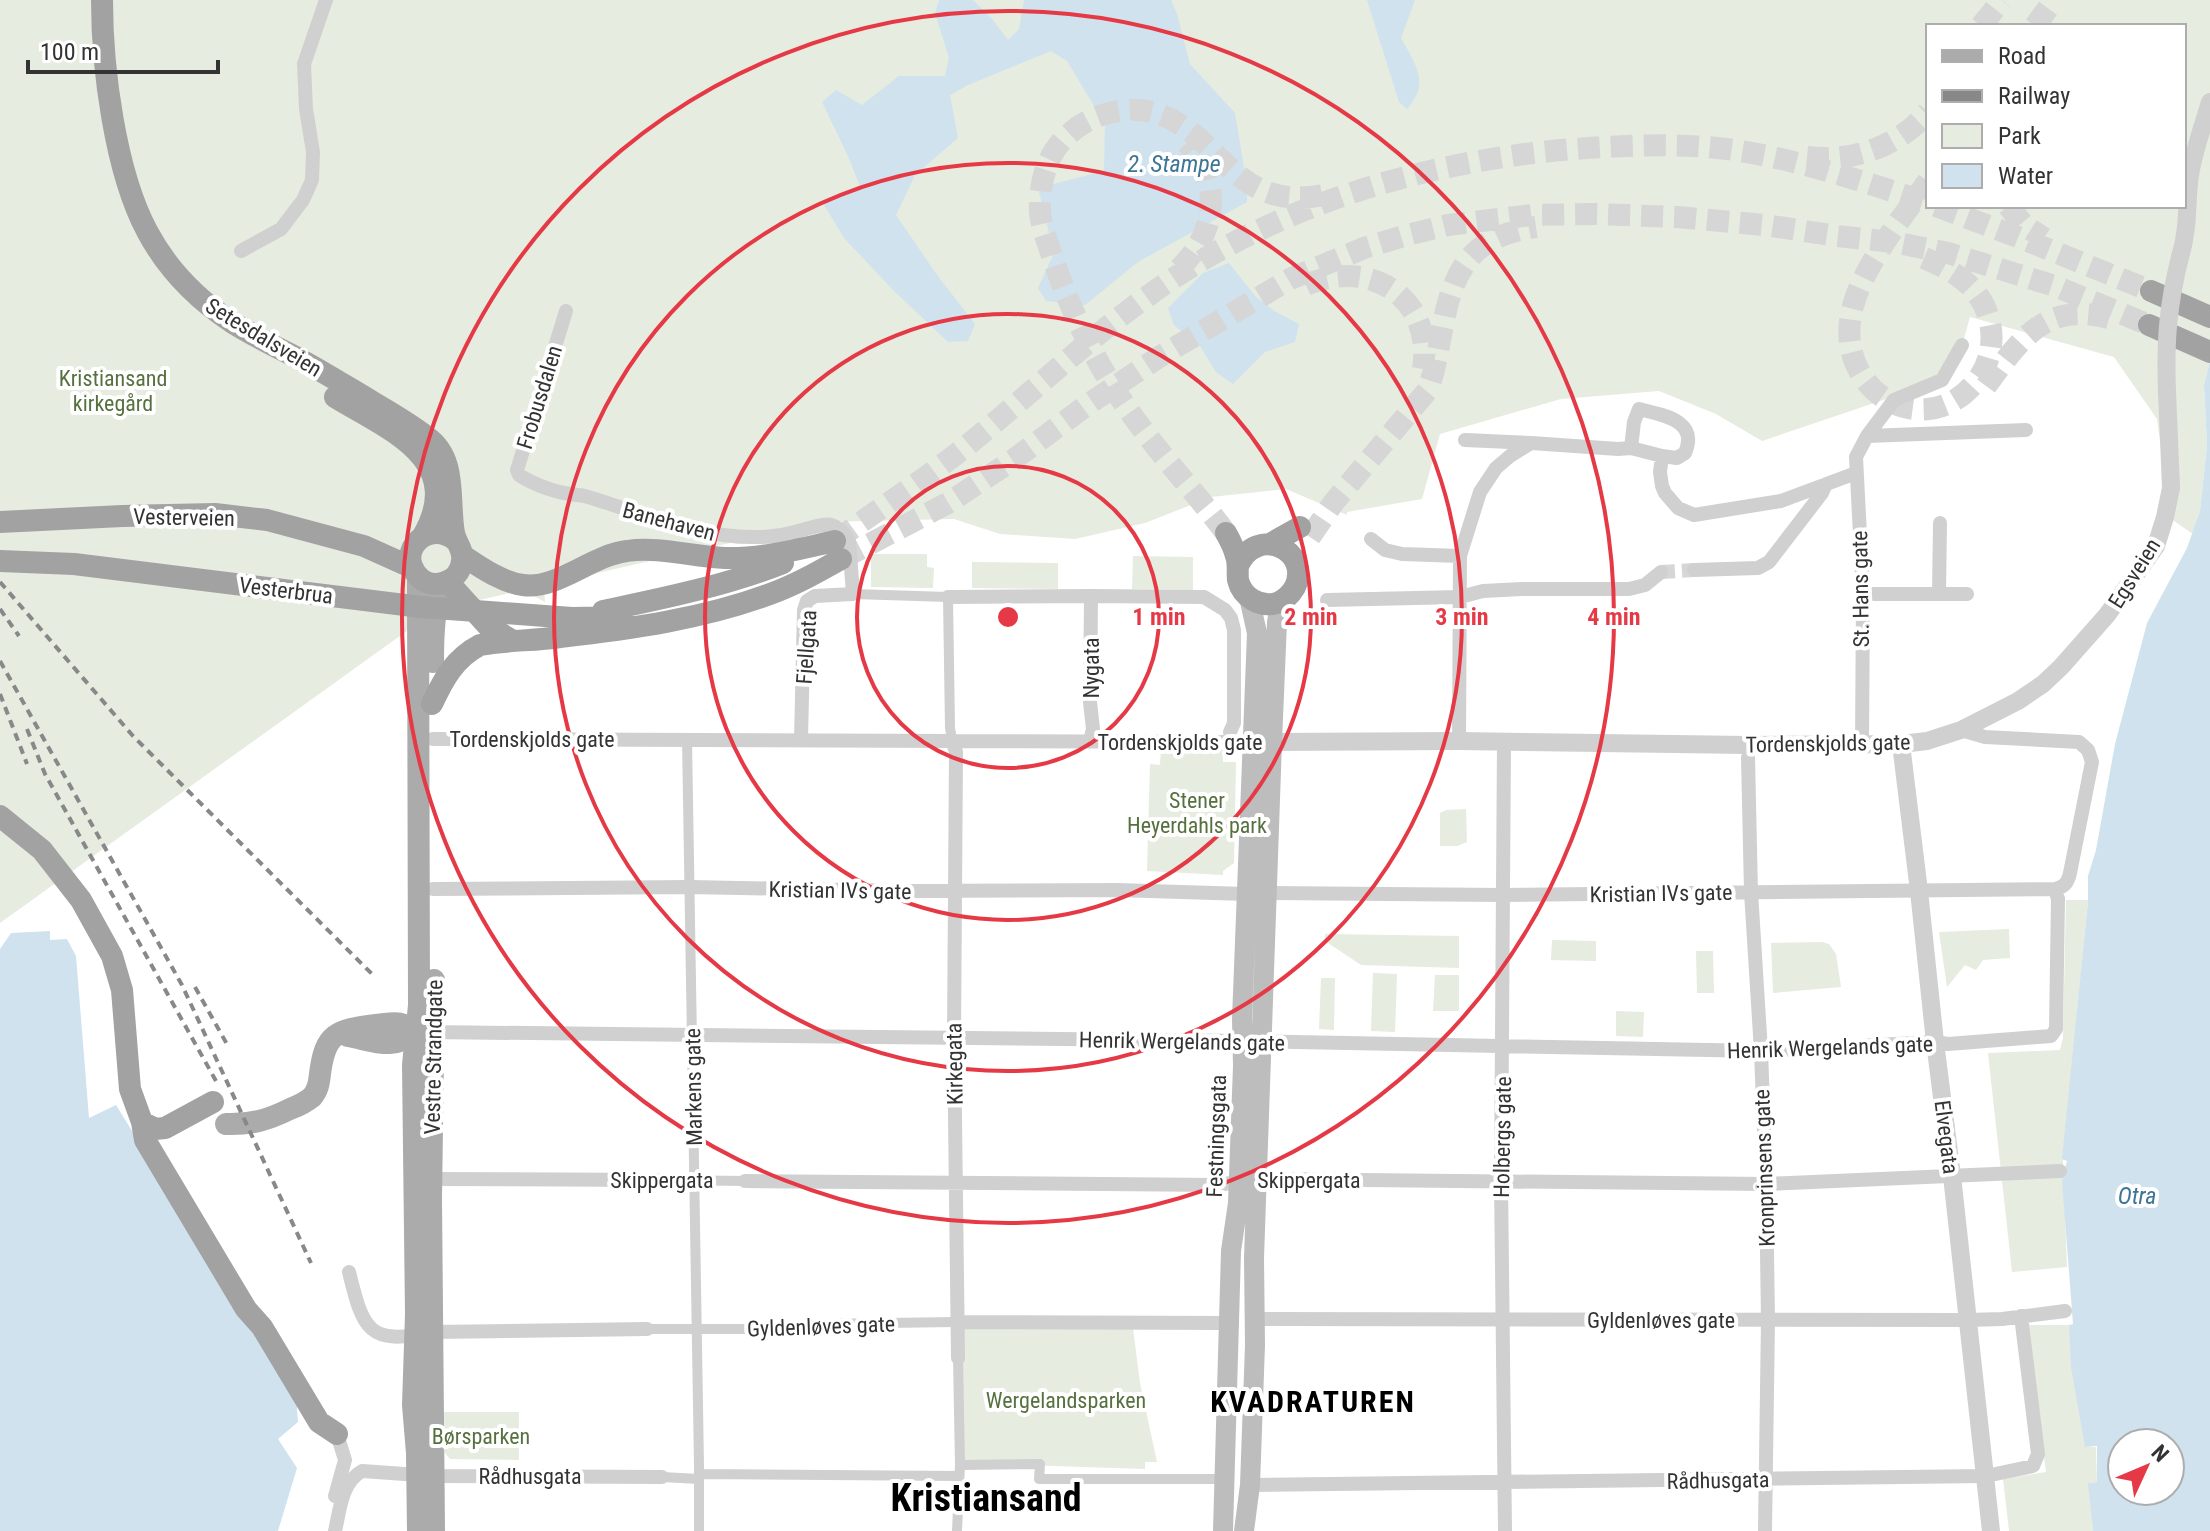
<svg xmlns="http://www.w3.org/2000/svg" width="2210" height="1531" font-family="'Roboto Condensed',sans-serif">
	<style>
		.green { fill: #e6ecdf; fill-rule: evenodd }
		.water { fill: #cfe2ee; fill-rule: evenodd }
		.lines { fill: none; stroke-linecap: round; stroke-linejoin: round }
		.minor-tunnel { stroke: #d6d6d6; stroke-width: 14; stroke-dasharray: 14 7; stroke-linecap: butt }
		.trunk-tunnel { stroke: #d6d6d6; stroke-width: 22; stroke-dasharray: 22 11; stroke-linecap: butt }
		.pedestrian { stroke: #d0d0d0; stroke-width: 10 }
		.minor { stroke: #d0d0d0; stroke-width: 14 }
		.tertiary { stroke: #d0d0d0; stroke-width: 18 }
		.secondary { stroke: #bdbdbd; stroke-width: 20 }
		.primary { stroke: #ababab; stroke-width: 22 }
		.trunk { stroke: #a2a2a2; stroke-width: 22 }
		.rail { stroke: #888; stroke-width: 4; stroke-dasharray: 8 6; stroke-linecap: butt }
		.tertiary-bridge { stroke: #d0d0d0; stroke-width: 18 }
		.trunk-bridge { stroke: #a2a2a2; stroke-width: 22 }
		.ring { fill: none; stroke: #e63946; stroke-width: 4 }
		.labels { text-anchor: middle; stroke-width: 8; stroke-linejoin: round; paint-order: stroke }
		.street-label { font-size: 22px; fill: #333; stroke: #fff }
		.park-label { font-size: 22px; fill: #56703f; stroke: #fff }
		.water-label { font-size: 24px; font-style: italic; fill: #3f7597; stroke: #fff }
		.district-label { font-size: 30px; font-weight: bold; letter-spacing: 2px; fill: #000; stroke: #fff }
		.town-label { font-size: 38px; font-weight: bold; fill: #000; stroke: #fff }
		.centre { fill: #e63946; stroke: #fff; stroke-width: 4 }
		.ring-label { font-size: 24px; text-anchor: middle; font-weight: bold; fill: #e63946; stroke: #fff; stroke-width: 8; stroke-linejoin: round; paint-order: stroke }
	</style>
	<rect width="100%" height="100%" fill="#fff"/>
	<path class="green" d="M0,0H2210V361L2204,385L2207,445L2200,511L2193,534L2171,519L2157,419L2114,357L1970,317L1963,342L1949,372L1892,397L1762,441L1716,414L1659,391L1561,399L1440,434L1422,499L1347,512V515L1286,489L1211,497L1145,523L1075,539L1000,534L954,519L823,522L544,585L545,602L523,590L436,610L0,923ZM1928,26H2184V206H1928Z
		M871,554H927V567L934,568L933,588L871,587Z
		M1133,556L1193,557V590L1132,589Z
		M972,562L1058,563V589L972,588Z
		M1161,747L1223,748V762H1236L1234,863L1223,871V875L1147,871L1150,764L1160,765Z
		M1466,809L1467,842L1457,846H1440V813L1446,810Z
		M2066,900H2088L2063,1161L2067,1267L2012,1272L1988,1053L2060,1050L2063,1038Z
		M2009,929L2010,958L1983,960L1976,970L1965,965L1947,987L1939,932Z
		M1325,934L1459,936V968L1361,965L1325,941Z
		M1552,940L1596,941V961L1551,960Z
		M1822,942L1829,944L1836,954L1841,987L1773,993L1771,943Z
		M1696,951H1713L1714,993H1697Z
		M1373,973L1397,974L1395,1032L1371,1031Z
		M1435,975H1459V1011H1433Z
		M1321,978H1335L1334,1030L1319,1029Z
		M1616,1011L1644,1012L1643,1037L1616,1036Z
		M959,1322L1133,1328L1140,1383L1157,1462H1145V1469L961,1463Z
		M2027,1325H2069L2086,1447H2096L2097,1482L2089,1483L2093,1531H2009L2003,1479L2046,1472Z
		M444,1412H519V1460L450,1459L445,1453Z"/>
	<path class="water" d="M939,0H973L993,20L1008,40L1019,29L1024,0H1171L1177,14L1190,64L1235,113L1247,186V202L1138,262L1085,305L1046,301L1038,288L1054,253L1038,188L1104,171L1105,124L1067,61L1051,51L968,85L950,95L958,138L915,175L896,215L937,275L975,324L968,341L948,342L893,290L844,238L823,203L860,186L848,156L822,102L836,90L862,105L899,76H945L949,58L935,13Z
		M1367,0H1415L1401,38C1415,64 1431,83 1407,109L1399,102Z
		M1229,263L1255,296L1276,312L1299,324L1295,342L1265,352L1233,384L1216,372L1200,346L1174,325L1168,308L1203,273Z
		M2210,361V1531H2093L2088,1483L2097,1482V1446L2085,1447L2071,1367L2069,1325L2073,1324L2062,1181L2067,1161L2062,1159L2088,901V876L2096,850L2115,744L2147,623L2187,548L2200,511L2207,445L2204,385ZM2122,1443H2170V1491H2122Z
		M50,931V940L67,939L76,956L89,1118L116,1105L296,1396L298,1422L278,1439L297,1468L278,1531H0V949L11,933Z"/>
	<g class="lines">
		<path class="minor-tunnel" d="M1661,572L1694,570"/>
		<path class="trunk-tunnel" d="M1981,26L2002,0
			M2035,26L2054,0
			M1807,157C1854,162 1896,148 1928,112
			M1936,206L2018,237L2151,291
			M2008,206L2025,226L2044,238
			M1924,258C1955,271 1983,288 1990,323C1994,341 1990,361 1980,376C1929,449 1829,392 1853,306C1864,264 1903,217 1928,181
			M1179,269C1217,232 1223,184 1187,143
			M1306,285C1369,257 1434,297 1423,369
			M1986,386C2020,340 2045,301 2109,318
			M1226,533C1196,493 1161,456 1132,415C1096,365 1070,310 1051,253C1047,240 1041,226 1040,212C1039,184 1046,154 1068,135C1089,115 1123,105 1152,112C1222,131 1230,213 1324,195
			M1310,537L1334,502L1427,391C1436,370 1438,348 1443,325C1454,266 1474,236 1536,227
			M835,541C877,510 924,480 964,448C1031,394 1091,335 1162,286C1286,200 1439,158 1587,148C1635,145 1686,143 1734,150C1800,160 1865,182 1928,203
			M841,559L948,503L1013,460L1087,405L1159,357L1290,279L1364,248L1407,235L1448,225L1532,215L1596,214L1677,217L1765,225L1837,236L1893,242L1948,253L2055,286L2149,325"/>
		<path class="pedestrian" d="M853,594L948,597L950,728L952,740
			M687,739L699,1466V1531
			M661,1180L745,1181
			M647,1329H795L815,1324L956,1322
			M960,1465L1040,1464L1039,1479H1215
			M699,1474L959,1476
			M662,1477L699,1479
			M957,1531L960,1465L958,1358"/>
		<path class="minor" d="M241,251L281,229L303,200L312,180L313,152L306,109L304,64L326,0
			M566,311L517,470L519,475C533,484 554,492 570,494C576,495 582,495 588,497C645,514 699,539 760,537C775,537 789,534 802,530C824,525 835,517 849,541L853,594L815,596L807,601L804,610L801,739
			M1867,436L2026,430
			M1465,440L1531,443
			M1631,448L1634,422L1639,409C1662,415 1699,420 1685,453L1677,458L1662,456
			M1371,539L1385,550L1402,554L1460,556
			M1694,570L1758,568L1769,562L1822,493L1826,484
			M1863,594H1967
			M1939,594L1940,523
			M948,597L1091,596L1204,597L1225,610L1231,618L1234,630V723L1230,732
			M1327,600L1460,597L1483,591L1522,589H1629L1645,585L1661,572
			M433,739L1253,742
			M952,740L956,752L954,1037L958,1358
			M1090,741L1093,729L1090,702L1091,596
			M1459,741L1460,556L1480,492L1496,468L1510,456L1531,443L1618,449L1631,448L1662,456L1660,472L1662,486L1665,493L1678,508L1694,515L1781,501L1856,473
			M1504,743L1501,1180L1505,1531
			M1862,745L1863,594L1856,457L1867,436L1894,400L1942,380L1962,345
			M1748,757L1751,892L1761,1051L1766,1184L1768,1320L1765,1531
			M433,889L690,887L900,891L1117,890L1246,894
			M1267,893L1503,895L2055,889C2065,887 2068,882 2070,873L2092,762L2088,750L2079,742L1985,737L1961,730
			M429,1032L1242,1041L1761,1051L1935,1042L1948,1044L2051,1036L2056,1029L2058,899L2055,889
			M426,1179L661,1180
			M745,1181L1218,1185L1258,1179L1766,1184L2060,1171
			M349,1272C363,1329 368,1346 431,1332L647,1329
			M1256,1319L1968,1320L2002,1319L2065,1311
			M956,1322L1228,1323
			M1250,1485L1986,1476L2033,1466L2038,1454L2021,1316
			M335,1496L345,1460L337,1434
			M335,1531C340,1510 341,1483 362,1471L433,1476L662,1477"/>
		<path class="tertiary" d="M2180,257C2189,228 2186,204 2190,175C2194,150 2203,126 2210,102
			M1260,742L1459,741L1748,745L1901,744L1927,741L1961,730L2018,701L2043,684L2061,667L2107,615L2156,546L2165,517L2171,488L2167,391
			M1901,744L1919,891L1935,1042L1952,1176L1991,1531"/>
		<path class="secondary" d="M1223,1531L1231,1251L1238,1203L1243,1066L1242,1019L1257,633L1249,597
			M1244,1531L1250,1485L1255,1345L1254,1258L1272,742L1277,622L1281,601"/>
		<path class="primary" d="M418,576L419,1005L413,1065L416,1314L413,1405L417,1453L418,1531
			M433,662C433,635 434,609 442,584
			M348,1036C375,1041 393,1051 416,1032
			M226,1124C250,1125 268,1120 290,1109C298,1106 306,1102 312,1097C318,1090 319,1083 320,1074C325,1033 336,1030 376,1025C394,1023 402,1020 416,1032
			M434,1531L431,1199L434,980"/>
		<path class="trunk" d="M102,0C102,68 115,171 147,231C167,269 198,300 233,323C252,335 272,345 292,355C317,368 341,383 366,398C386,410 408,422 427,437C458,459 448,500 454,533C456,543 464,550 462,561C460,583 431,592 417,575C396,550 429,519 455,540
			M2151,291L2210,317
			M2149,325L2210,352
			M335,397C389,430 467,459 423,536
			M0,522L122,516L215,514L267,520L364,546L413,568
			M1226,533C1230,540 1234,548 1236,556C1239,564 1237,572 1238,580C1242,597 1260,608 1277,603C1285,600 1291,594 1295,587C1312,550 1256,524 1238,566
			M1270,544L1300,527
			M462,555C480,567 501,582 523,585C557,590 592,555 627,551C659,546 693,557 725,558C763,559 799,549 835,541
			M448,582L488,626L513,641
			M603,611C664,598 725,586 783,563
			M572,618L623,617
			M432,704C444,678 455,658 480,645C506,640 533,641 560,637C630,629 703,619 770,594C795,585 818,572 841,559
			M0,816L42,850L81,900L112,956L122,990L130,1089L142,1122L145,1140L246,1309L262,1327L319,1422L337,1434
			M142,1122L155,1129L165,1128L213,1102"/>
		<path class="rail" d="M0,582L133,736L373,975
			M0,609L19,636
			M0,661L182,985L311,1263
			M0,694L27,764
			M27,729L45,774L216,1081
			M195,987L228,1046"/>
		<path class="tertiary-bridge" d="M2167,391C2165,341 2168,305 2180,257"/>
		<path class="trunk-bridge" d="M0,561L74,564L421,607L572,618"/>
	</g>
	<g class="ring">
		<circle cx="1008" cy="617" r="151"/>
		<circle cx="1008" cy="617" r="303"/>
		<circle cx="1008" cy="617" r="454"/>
		<circle cx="1008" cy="617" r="606"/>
	</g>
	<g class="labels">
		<g class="street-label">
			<text transform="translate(264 337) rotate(31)" y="8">Setesdalsveien</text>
			<text transform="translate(539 397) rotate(-73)" y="8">Frobusdalen</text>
			<text transform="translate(184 517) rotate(1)" y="8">Vesterveien</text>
			<text transform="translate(669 521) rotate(15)" y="8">Banehaven</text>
			<text transform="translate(2134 573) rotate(-58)" y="8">Egsveien</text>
			<text transform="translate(1860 589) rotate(-91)" y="8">St. Hans gate</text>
			<text transform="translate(286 590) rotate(7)" y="8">Vesterbrua</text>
			<text transform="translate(806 647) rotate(-86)" y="8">Fjellgata</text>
			<text transform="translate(1091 668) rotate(-90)" y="8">Nygata</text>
			<text x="532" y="747">Tordenskjolds gate</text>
			<text x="1180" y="750">Tordenskjolds gate</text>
			<text transform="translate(1828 743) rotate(-1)" y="8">Tordenskjolds gate</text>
			<text transform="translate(840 890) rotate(1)" y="8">Kristian IVs gate</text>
			<text transform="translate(1661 893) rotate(-1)" y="8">Kristian IVs gate</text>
			<text transform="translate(1182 1041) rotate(1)" y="8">Henrik Wergelands gate</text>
			<text transform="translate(1830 1047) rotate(-2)" y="8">Henrik Wergelands gate</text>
			<text transform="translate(433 1057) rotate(-89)" y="8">Vestre Strandgate</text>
			<text transform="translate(954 1064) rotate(-91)" y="8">Kirkegata</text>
			<text transform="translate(693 1087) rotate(-91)" y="8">Markens gate</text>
			<text transform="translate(1216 1136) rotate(-88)" y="8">Festningsgata</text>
			<text transform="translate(1502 1137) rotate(-89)" y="8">Holbergs gate</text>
			<text transform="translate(1947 1137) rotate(83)" y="8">Elvegata</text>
			<text transform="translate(1764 1168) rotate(-92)" y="8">Kronprinsens gate</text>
			<text x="662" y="1188">Skippergata</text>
			<text x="1309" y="1188">Skippergata</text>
			<text x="1661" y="1328">Gyldenløves gate</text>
			<text transform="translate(821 1326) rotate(-2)" y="8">Gyldenløves gate</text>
			<text x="530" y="1484">Rådhusgata</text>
			<text transform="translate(1718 1480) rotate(-1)" y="8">Rådhusgata</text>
		</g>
		<g class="park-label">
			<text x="113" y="386">Kristiansand<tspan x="113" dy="25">kirkegård</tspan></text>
			<text x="1197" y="808">Stener<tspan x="1197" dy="25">Heyerdahls park</tspan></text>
			<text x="1066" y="1408">Wergelandsparken</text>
			<text x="481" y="1444">Børsparken</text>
		</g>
		<g class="water-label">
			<text x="1174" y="172">2. Stampe</text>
			<text x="2137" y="1204">Otra</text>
		</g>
		<g class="district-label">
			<text x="1313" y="1412">KVADRATUREN</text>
		</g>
		<g class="town-label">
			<text x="986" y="1511">Kristiansand</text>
		</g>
	</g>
	<circle cx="1008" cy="617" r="12" class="centre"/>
	<g class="ring-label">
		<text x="1159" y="625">1 min</text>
		<text x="1311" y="625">2 min</text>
		<text x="1462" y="625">3 min</text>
		<text x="1614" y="625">4 min</text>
	</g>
	<rect x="1926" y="24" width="260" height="184" fill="#ffffff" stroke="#adadad" stroke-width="2"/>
	<rect x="1942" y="50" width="40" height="12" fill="#ababab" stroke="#adadad" stroke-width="2"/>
	<text x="1998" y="64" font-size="24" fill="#333333">Road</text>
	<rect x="1942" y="90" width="40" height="12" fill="#888888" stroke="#adadad" stroke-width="2"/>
	<text x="1998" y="104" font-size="24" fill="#333333">Railway</text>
	<rect x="1942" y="124" width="40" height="24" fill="#e6ecdf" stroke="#adadad" stroke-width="2"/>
	<text x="1998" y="144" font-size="24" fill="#333333">Park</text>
	<rect x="1942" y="164" width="40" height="24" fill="#cfe2ee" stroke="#adadad" stroke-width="2"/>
	<text x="1998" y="184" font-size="24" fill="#333333">Water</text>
	<g transform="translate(2146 1467) rotate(46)"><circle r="38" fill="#ffffff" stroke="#adadad" stroke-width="2"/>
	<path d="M0-6L14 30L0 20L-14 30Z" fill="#e63946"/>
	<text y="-12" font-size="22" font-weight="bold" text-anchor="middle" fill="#333333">N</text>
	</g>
	<path d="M28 60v12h190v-12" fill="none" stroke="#333333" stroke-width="4"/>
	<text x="40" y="60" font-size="24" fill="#333333" stroke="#ffffff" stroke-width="6" paint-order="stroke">100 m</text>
</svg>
